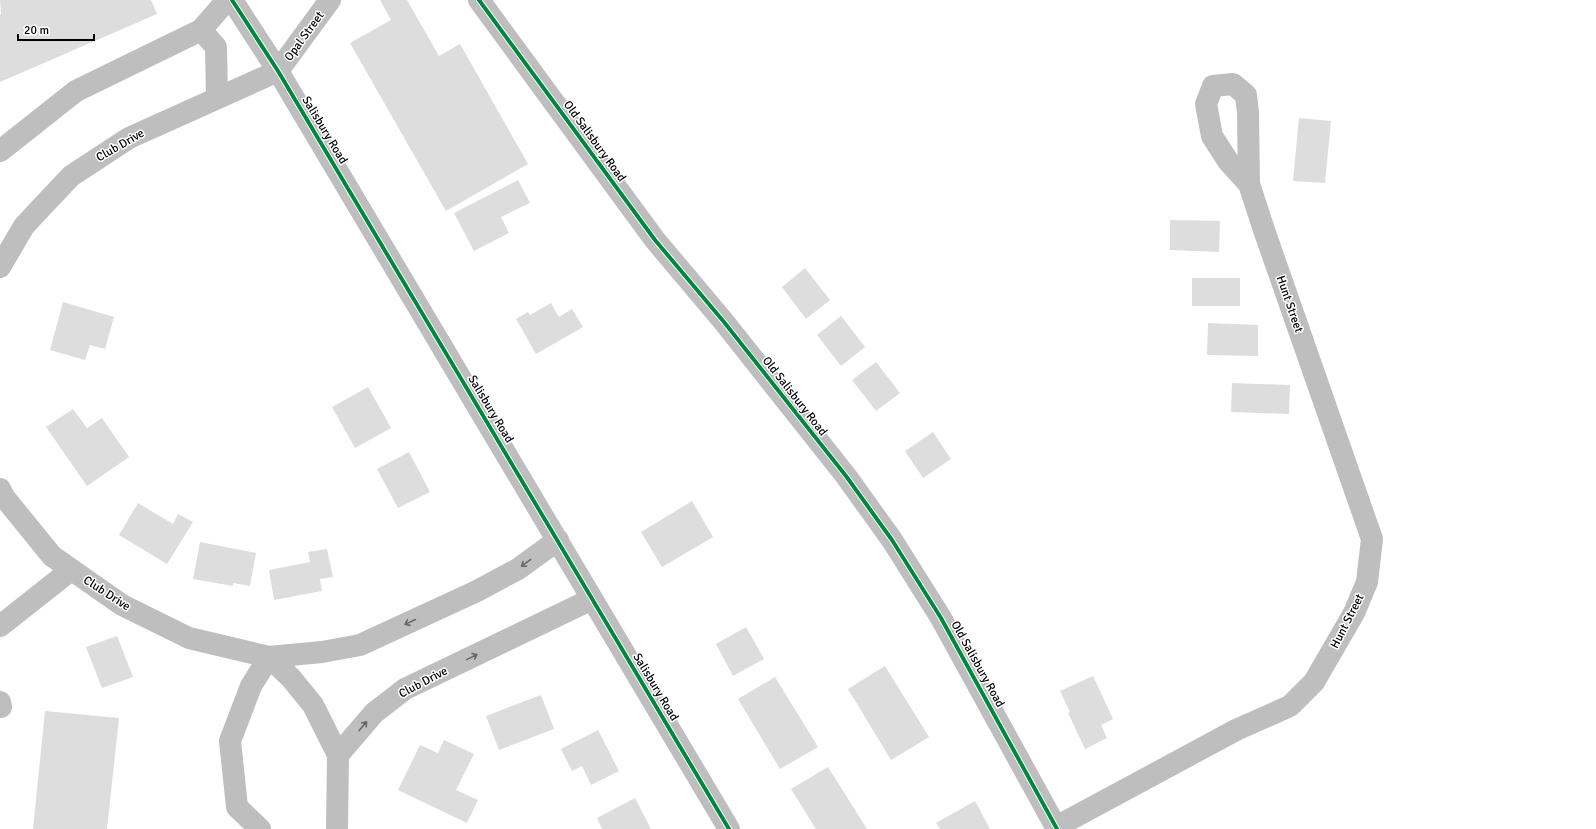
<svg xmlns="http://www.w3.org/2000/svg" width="1596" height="829" font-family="Signika,sans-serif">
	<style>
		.building { fill: #ddd }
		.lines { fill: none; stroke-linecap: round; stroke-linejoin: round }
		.minor { stroke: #bebebe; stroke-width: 22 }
		.cycleway-casing { stroke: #fff; stroke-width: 6 }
		.cycleway { stroke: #00873e; stroke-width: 4 }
		.oneway { stroke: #686868 }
		.labels { text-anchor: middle; stroke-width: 3; stroke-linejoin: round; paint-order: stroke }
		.street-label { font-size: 12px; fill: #000; stroke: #fff }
	</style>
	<rect width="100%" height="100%" fill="#fff"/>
	<path class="building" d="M0,0H151L157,14L0,82V15L1,14Z
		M380,0H407L439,56L460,44L528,164L446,211L350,43L391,20Z
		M1299,118L1331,121L1325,183L1293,181Z
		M518,180L530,203L501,217L509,233L474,251L454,213Z
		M1170,220L1220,221L1219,252L1170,250Z
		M805,268L830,300L806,319L782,287Z
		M1192,278H1240V306H1192Z
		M63,302L114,317L105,349L90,345L85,360L50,350Z
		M551,303L559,317L572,309L583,327L536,354L516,319L528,312L530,315Z
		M841,316L865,347L841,366L817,335Z
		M1208,323L1258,325V356L1207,355Z
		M876,362L900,393L876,411L852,380Z
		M1232,383L1290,385L1289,414L1231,412Z
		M368,387L391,428L355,448L332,407Z
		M73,409L87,428L102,418L129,457L87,486L46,427Z
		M933,432L951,459L923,478L905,451Z
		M409,452L430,492L398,508L377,469Z
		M692,501L713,537L662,567L641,532Z
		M138,503L173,524L178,514L193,522L167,564L119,535Z
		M200,542L256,553L250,586L233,583V586L193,579Z
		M327,549L333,577L320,579L322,591L274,600L269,570L310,562L308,552Z
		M746,627L764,659L733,676L716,644Z
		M117,636L133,677L102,688L86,647Z
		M885,666L929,737L891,760L848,689Z
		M1093,676L1113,719L1101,725L1107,738L1085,749L1068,713L1070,712L1060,691Z
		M775,677L818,747L780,769L738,699Z
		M541,695L554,729L499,750L486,716Z
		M45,711L119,718L107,829H33Z
		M598,730L619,771L591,785L582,766L572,771L561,749Z
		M444,740L474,754L456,790L478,800L467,823L398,790L420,745L438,753Z
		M828,767L867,829H816L791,789Z
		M635,798L651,829H602L597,818Z
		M975,801L990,829H940L936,823Z"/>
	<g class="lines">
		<path class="minor" d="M232,0L278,71L729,829
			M479,0L655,240L724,322L846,476L892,540L941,618L1057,829
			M201,30L227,0
			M1233,84L1246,95L1248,113L1249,184L1228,161L1212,136L1206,104L1213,86Z
			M0,151L76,91L201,30L216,47L217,98
			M0,267L24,226L71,176L129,138L278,71L330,0
			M0,489L4,497L52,556L122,605L189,638L269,657L291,678L313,705L338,755L337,829
			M0,626L71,570
			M0,702L1,707
			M338,755L374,713L405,689L592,599
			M1056,827L1236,730L1290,706L1314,682L1354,613L1367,582L1372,539L1264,230L1249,184
			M260,829L237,807L230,741L251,686L269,657L322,652L360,645L477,591L518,569L558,540"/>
		<defs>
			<path id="cycleway" d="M232,0L278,71L729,829
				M479,0L655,240L724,322L846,476L892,540L941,618L1057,829"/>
		</defs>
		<use href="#cycleway" class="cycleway-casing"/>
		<use href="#cycleway" class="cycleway"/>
	</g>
	<defs><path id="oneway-shaft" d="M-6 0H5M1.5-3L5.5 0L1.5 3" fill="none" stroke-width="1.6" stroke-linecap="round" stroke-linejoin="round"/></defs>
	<g class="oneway">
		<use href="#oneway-shaft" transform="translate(526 563) rotate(144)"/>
		<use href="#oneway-shaft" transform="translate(410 622) rotate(155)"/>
		<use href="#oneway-shaft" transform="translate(472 657) rotate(-26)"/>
		<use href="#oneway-shaft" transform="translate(363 726) rotate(-50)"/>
	</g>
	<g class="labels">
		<g class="street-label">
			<text transform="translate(304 36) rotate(-54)" y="4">Opal Street</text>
			<text transform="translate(325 130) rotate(59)" y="4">Salisbury Road</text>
			<text transform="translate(595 141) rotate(54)" y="4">Old Salisbury Road</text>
			<text transform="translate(120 145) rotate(-30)" y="4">Club Drive</text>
			<text transform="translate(1290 304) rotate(71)" y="4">Hunt Street</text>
			<text transform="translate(795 396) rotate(52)" y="4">Old Salisbury Road</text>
			<text transform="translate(491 409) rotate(59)" y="4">Salisbury Road</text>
			<text transform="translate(107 593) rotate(33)" y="4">Club Drive</text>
			<text transform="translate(1347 621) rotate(-63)" y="4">Hunt Street</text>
			<text transform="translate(978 664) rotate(61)" y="4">Old Salisbury Road</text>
			<text transform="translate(423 682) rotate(-28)" y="4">Club Drive</text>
			<text transform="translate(656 687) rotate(59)" y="4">Salisbury Road</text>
		</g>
	</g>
	<path d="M18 34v6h76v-6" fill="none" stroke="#000000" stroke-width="2"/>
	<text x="24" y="34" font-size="12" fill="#000000" stroke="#ffffff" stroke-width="3" paint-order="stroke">20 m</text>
</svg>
